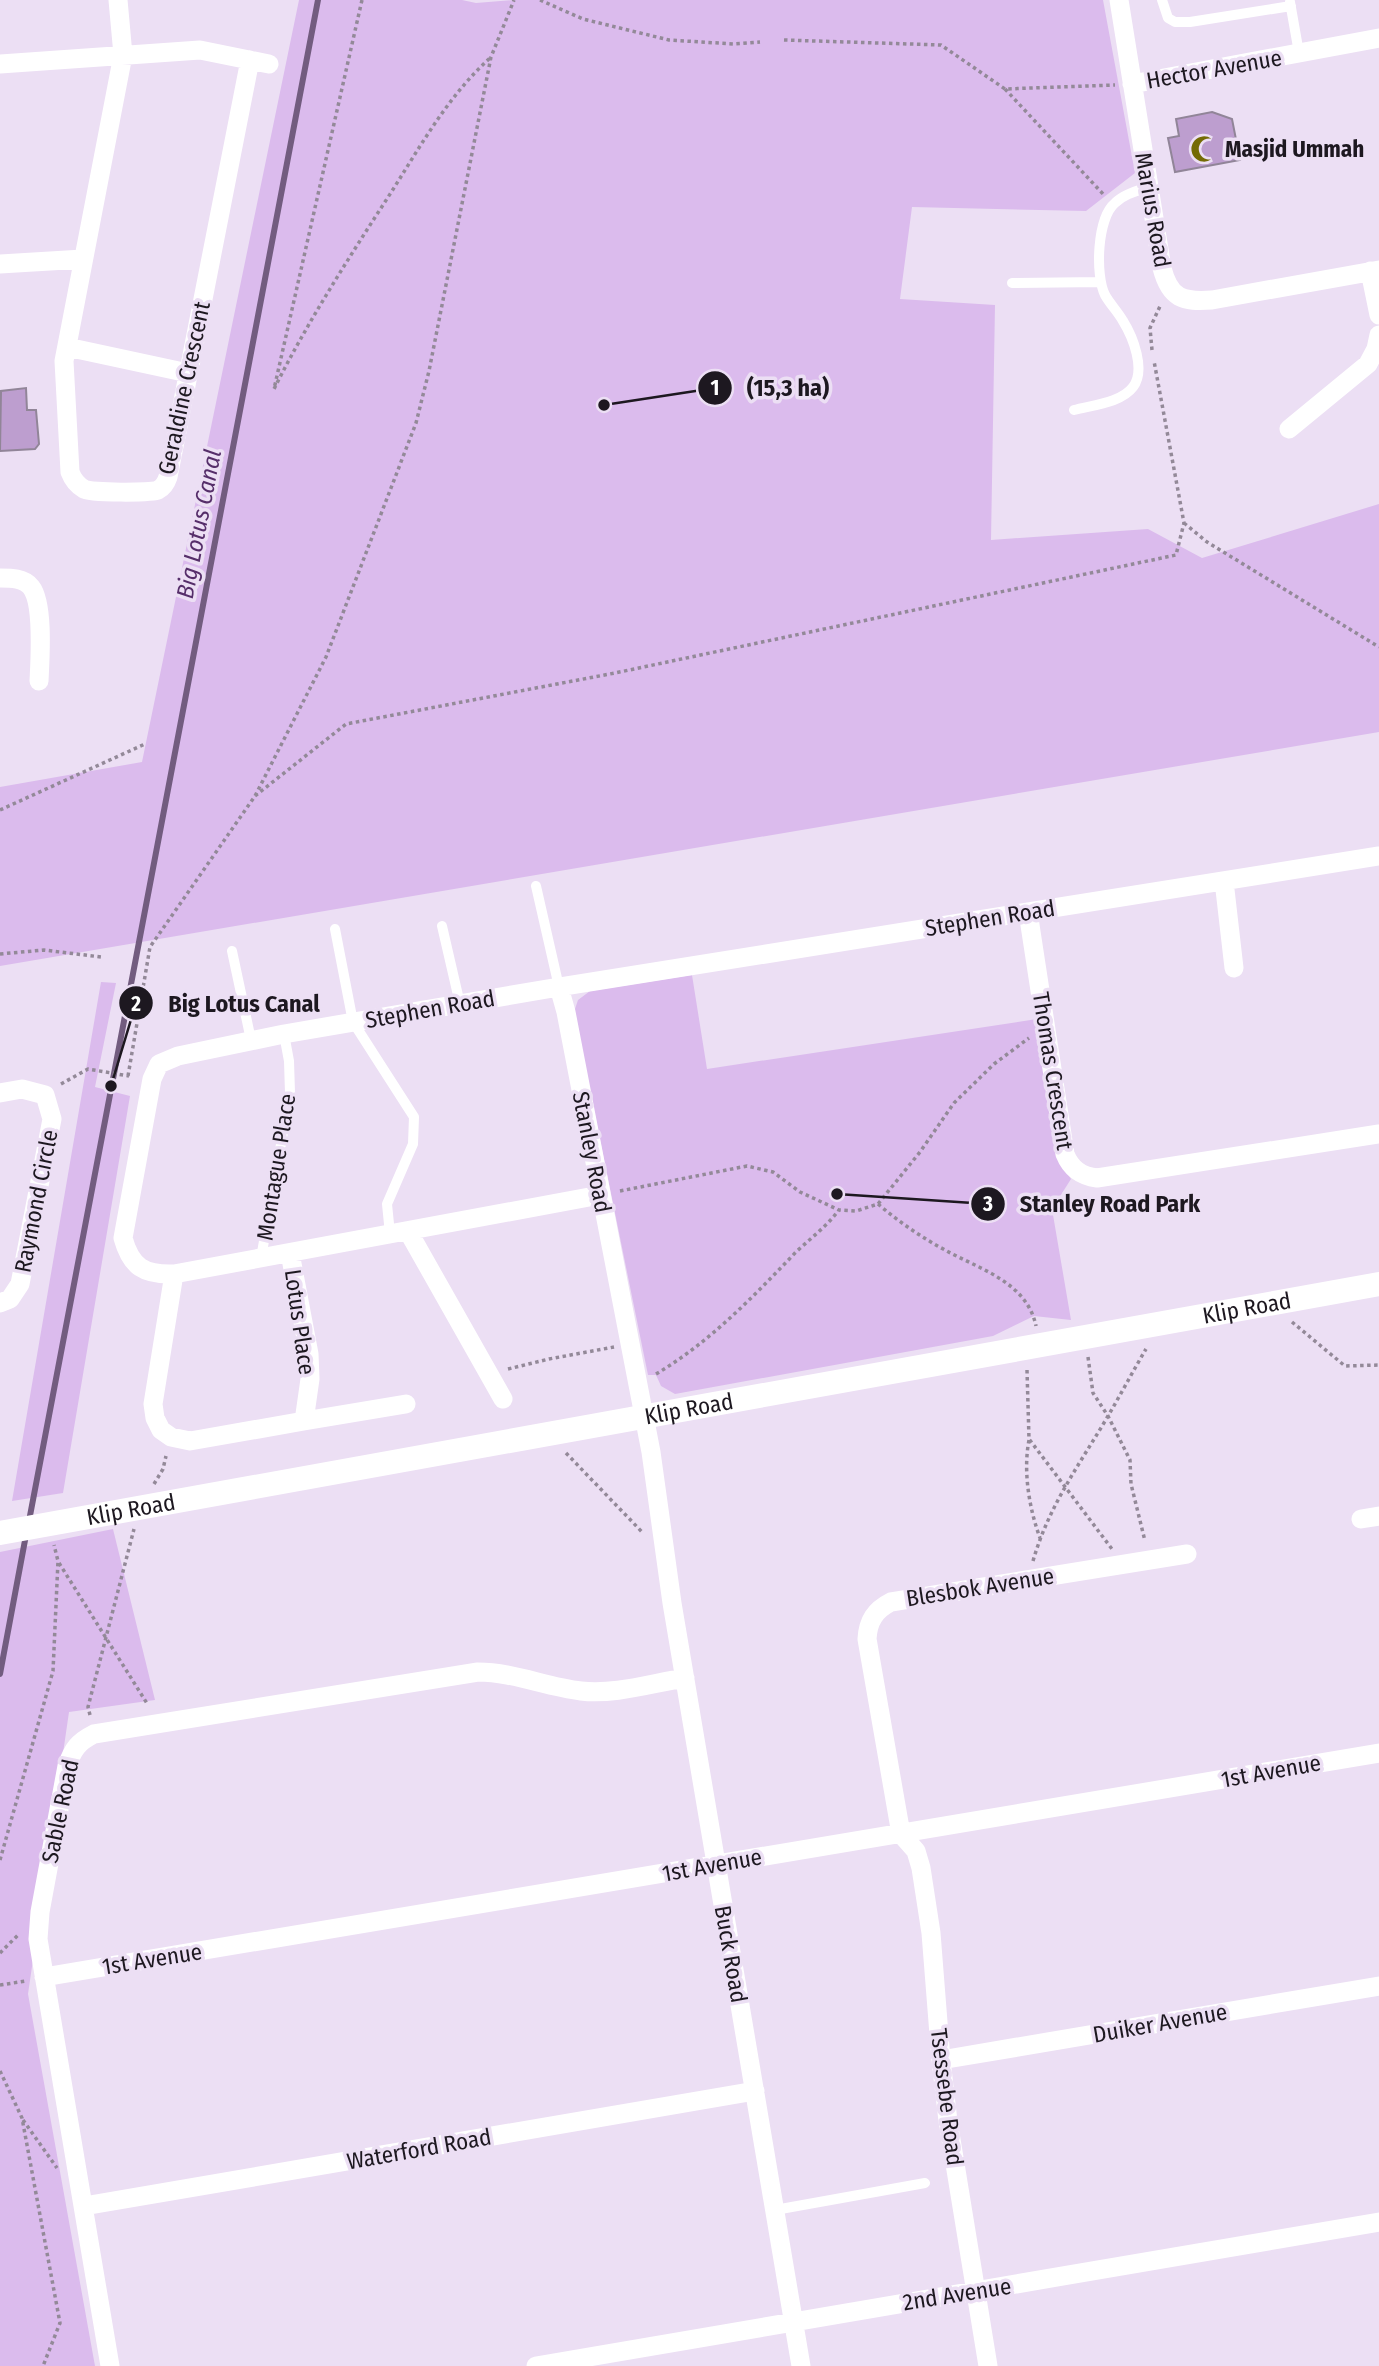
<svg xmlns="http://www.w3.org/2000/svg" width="1379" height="2366" font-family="'Fira Sans Condensed',sans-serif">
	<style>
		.green { fill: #dbbbed }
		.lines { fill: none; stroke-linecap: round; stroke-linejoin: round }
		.stream { stroke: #725c7f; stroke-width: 6 }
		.building { fill: #bd9ecf; stroke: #918598; stroke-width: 2 }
		.path { stroke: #938998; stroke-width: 3.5; stroke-dasharray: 3.5 3.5; stroke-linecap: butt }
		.service { stroke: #fff; stroke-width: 10 }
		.minor { stroke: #fff; stroke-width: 19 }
		.tertiary { stroke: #fff; stroke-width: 24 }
		.labels { text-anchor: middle; stroke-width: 7; stroke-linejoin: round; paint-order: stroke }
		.street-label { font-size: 23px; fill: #1d1820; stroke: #ecdff4 }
		.poi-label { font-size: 23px; font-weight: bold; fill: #1d1820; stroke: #ecdff4; text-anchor: start }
		.water-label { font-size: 24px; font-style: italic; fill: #562e6a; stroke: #ecdff4 }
		.leader { fill: none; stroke: #1d1820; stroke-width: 2.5 }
		.callout-dot { fill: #1d1820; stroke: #ecdff4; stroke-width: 2.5 }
		.mark-label { font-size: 21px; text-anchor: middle; font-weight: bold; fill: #fff }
		.callout-label { font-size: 24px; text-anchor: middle; font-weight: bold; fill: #1d1820; stroke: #ecdff4; stroke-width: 7; stroke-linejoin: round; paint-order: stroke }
	</style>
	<rect width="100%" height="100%" fill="#ecdff4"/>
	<path class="green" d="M299,0H462L476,3L514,0H1103L1135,173L1086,211L912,207L900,299L995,305L991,540L1148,529L1202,558L1379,504V732L0,966V787L142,762Z
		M692,975L707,1069L1037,1019L1063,1167L1071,1179L1052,1209L1071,1320L1034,1316L993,1336L675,1394L661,1386L656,1375H648L574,1012L578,1000L590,991Z
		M101,982L116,983L95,1087L130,1096L63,1493L12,1501Z
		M113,1529L155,1700L69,1712L28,1994L95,2366H0V1552Z"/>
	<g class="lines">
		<path class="stream" d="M29,1521L318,0
			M0,1674L26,1535"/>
	</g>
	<path class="building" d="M1212,112L1232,119L1240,160L1175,172L1168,138L1179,136L1176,119Z
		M26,388L27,410H36L39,444L35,449L0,451L1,391Z"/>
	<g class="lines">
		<path class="path" d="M362,0L274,389C308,321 350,256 392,191C421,145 449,95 490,58
			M540,0L583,19L669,40L734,44L760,42
			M784,40L941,45L1005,89L1115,85
			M1005,89L1104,195
			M1152,350L1150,328L1161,304
			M1184,523L1207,542L1379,647
			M255,796L346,724L615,673L1176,555L1184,523L1154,361
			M0,810L145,744
			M0,954L44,950L101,957
			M128,1076L150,947L255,796L326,657L416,423L429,371L491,57L514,0
			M61,1084L88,1069L129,1076
			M620,1191L747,1166L773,1172L800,1192L839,1210L856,1211L878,1204L920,1152L954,1103L994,1064L1029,1038
			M878,1204C899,1222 921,1237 945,1250C979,1269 1027,1282 1036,1326
			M1292,1322L1345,1366L1379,1365
			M1088,1357L1093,1393L1108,1416L1130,1460L1131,1484L1145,1541
			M508,1369L549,1359L614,1347
			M1027,1370L1029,1439L1112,1549
			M656,1374C710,1342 753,1297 796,1252C811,1238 827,1226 839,1210
			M1029,1440C1023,1471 1029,1508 1040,1538
			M566,1453L643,1533
			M154,1484L163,1469L166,1456
			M1033,1561C1049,1505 1080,1464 1108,1416C1121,1394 1133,1371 1146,1349
			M59,1563L148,1705
			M90,1715L88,1707L134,1529
			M0,1860L53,1671L58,1561L54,1545
			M0,1953L18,1935
			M0,1985L26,1981
			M0,2071L22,2118L60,2323L43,2366
			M23,2120L57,2168"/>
		<path class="service" d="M1162,0L1168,18L1175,22H1190L1291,6
			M1290,2L1299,53
			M1012,283L1101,282
			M1074,410C1092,405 1121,403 1133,387C1146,370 1133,337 1123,321C1118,312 1110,304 1105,295C1095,275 1097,218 1115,203C1124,194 1137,191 1149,187
			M536,886L559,987
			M442,926L460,1004
			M335,929L353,1022L414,1117L413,1144L387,1204L390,1234
			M232,951L251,1040
			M261,1258L290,1093L289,1061L284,1034
			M775,2210L925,2183"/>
		<path class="minor" d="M118,0L123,55L64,361L70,472C73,480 77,485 84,489C90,493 152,493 158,490C164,487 166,483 168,477L250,60
			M1119,0L1162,268C1170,299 1183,302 1212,300L1379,270
			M0,64L200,50L269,64
			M1132,84L1379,38
			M0,264L83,259
			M1370,271L1379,315
			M67,347L188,373
			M1289,429L1368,364L1376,349L1379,335
			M0,578C11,578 24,578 31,587C44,603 40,660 39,681
			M1224,881L1234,968
			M1028,912L1065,1154C1071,1169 1081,1176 1097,1178L1379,1134
			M559,987L566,1012L651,1452L672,1603L801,2366
			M0,1093L22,1089L45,1095L52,1119L20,1284L10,1299L0,1303
			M600,1195L174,1274C144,1275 131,1267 123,1238L152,1079L159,1064L178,1056L284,1034L559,987L1379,856
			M408,1231L503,1399
			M174,1274L153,1404L155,1418L161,1430L171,1437L190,1441L304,1421L310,1379L309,1354L290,1253
			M304,1421L406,1404
			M1361,1519L1379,1516
			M44,1977L1379,1753
			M941,2060L1379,1986
			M84,2206L755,2091
			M110,2366L38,1939L40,1912L67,1766C73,1749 78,1742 94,1734L478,1672C513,1672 546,1687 581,1691C615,1695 652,1683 685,1678
			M536,2366L1379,2222
			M988,2366L948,2121L941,2060L931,1933L921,1868L916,1851L901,1834L867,1639C868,1621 875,1610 891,1602L1187,1554"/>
		<path class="tertiary" id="s1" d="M0,1533L1379,1284"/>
	</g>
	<defs>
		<symbol id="mosque-bare" viewBox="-9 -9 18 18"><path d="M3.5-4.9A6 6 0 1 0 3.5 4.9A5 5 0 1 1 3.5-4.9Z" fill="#746b04" stroke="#ecdff4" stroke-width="2.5" paint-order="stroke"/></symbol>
	</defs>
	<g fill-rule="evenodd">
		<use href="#mosque-bare" x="1185" y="130" width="38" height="38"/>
	</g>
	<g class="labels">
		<g class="street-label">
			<text transform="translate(1214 69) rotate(-10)" y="8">Hector Avenue</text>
			<text transform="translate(1153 210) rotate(80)" y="8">Marius Road</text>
			<text transform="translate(184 388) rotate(-78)" y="8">Geraldine Crescent</text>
			<text transform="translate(990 918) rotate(-9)" y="8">Stephen Road</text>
			<text transform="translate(430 1009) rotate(-10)" y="8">Stephen Road</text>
			<text transform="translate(1053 1071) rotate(81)" y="8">Thomas Crescent</text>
			<text transform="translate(592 1152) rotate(79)" y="8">Stanley Road</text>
			<text transform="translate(276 1167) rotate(-81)" y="8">Montague Place</text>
			<text transform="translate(36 1201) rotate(-79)" y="8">Raymond Circle</text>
			<text dy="8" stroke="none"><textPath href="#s1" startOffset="1267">Klip Road</textPath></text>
			<text transform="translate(300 1322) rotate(82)" y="8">Lotus Place</text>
			<text dy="8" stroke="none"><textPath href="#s1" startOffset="700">Klip Road</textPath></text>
			<text dy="8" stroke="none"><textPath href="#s1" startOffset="133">Klip Road</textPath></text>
			<text transform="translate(980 1587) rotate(-9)" y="8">Blesbok Avenue</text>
			<text transform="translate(1271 1771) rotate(-10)" y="8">1st Avenue</text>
			<text transform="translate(60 1811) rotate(-78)" y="8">Sable Road</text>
			<text transform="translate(712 1865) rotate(-10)" y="8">1st Avenue</text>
			<text transform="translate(731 1954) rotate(80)" y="8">Buck Road</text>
			<text transform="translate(152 1959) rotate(-9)" y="8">1st Avenue</text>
			<text transform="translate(1160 2023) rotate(-10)" y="8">Duiker Avenue</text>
			<text transform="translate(947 2097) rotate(83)" y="8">Tsessebe Road</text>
			<text transform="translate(419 2149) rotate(-10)" y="8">Waterford Road</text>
			<text transform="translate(957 2294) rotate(-9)" y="8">2nd Avenue</text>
		</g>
		<g class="poi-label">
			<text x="1225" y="157">Masjid Ummah</text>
		</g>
		<g class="water-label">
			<text transform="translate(199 524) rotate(-79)" y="8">Big Lotus Canal</text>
		</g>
	</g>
	<path class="leader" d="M604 405L715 388M111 1086L136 1003M837 1194L988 1204"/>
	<g class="callout-dot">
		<circle cx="604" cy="405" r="7"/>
		<circle cx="111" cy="1086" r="7"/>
		<circle cx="837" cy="1194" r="7"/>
		<circle cx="715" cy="388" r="18"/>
		<circle cx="136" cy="1003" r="18"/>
		<circle cx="988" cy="1204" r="18"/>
	</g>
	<g class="mark-label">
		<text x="715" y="395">1</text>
		<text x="136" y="1011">2</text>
		<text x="988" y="1211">3</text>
	</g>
	<g class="callout-label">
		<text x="788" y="396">(15,3 ha)</text>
		<text x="244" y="1012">Big Lotus Canal</text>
		<text x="1110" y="1212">Stanley Road Park</text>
	</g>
</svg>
